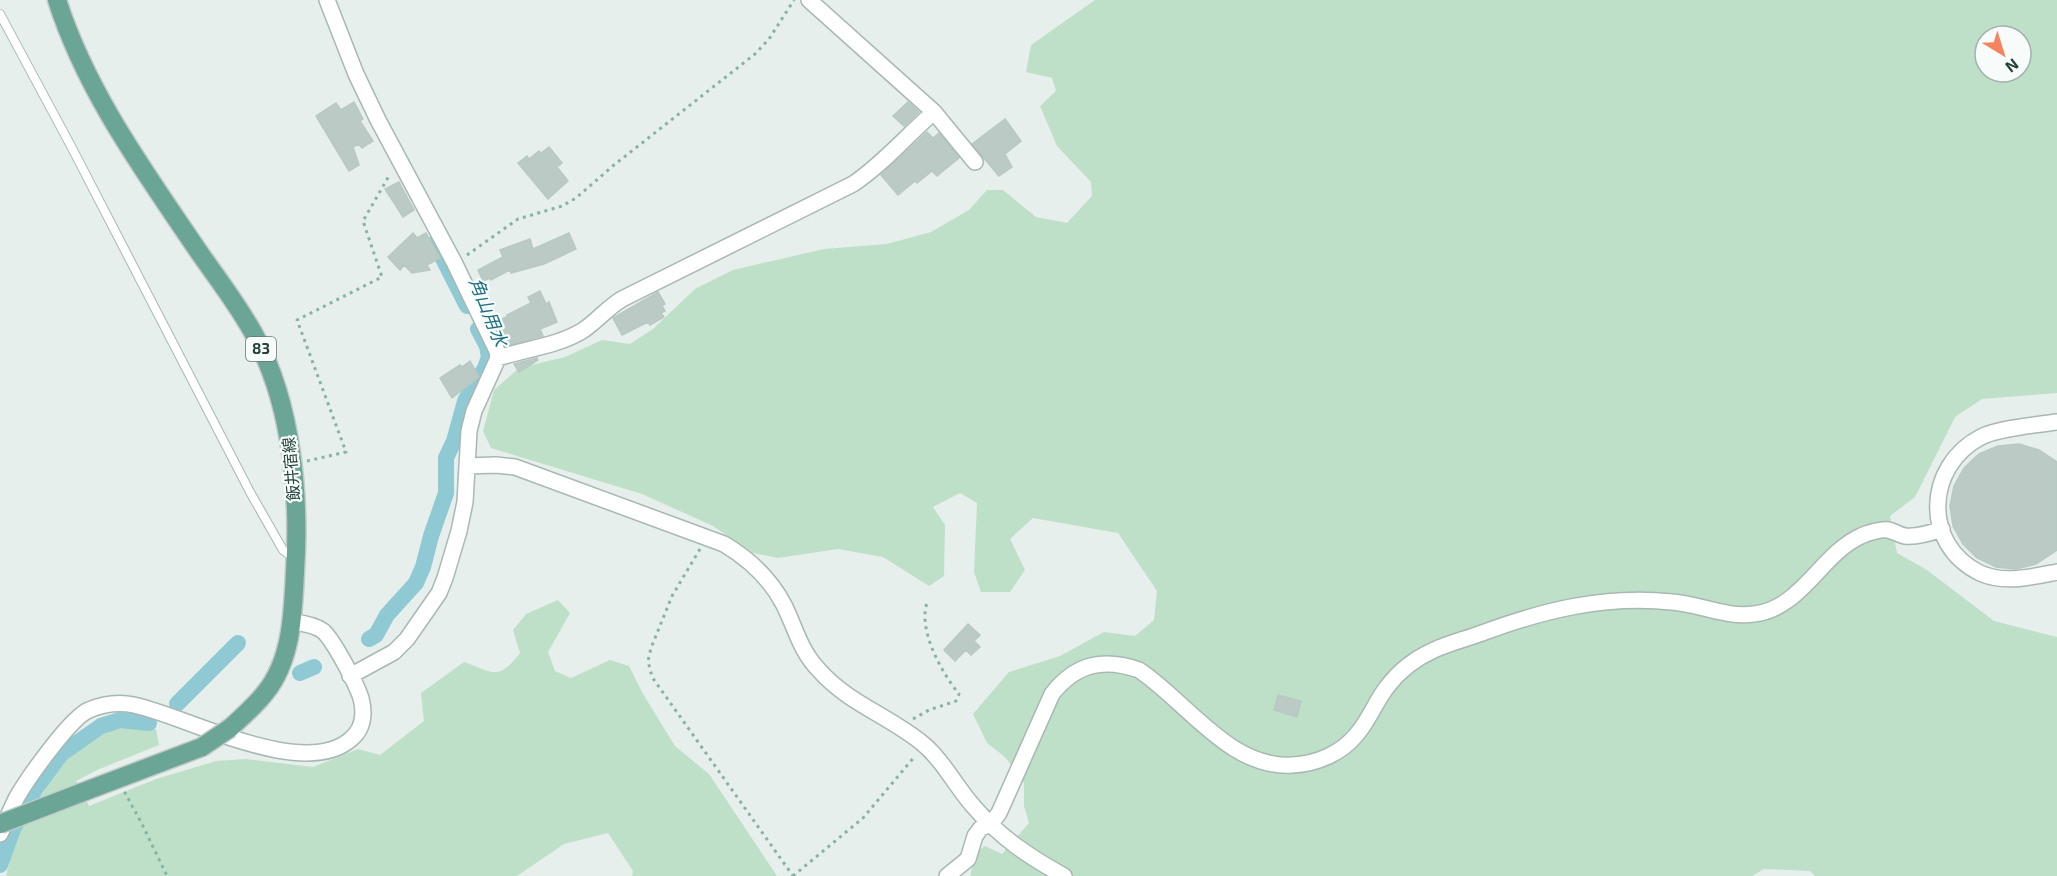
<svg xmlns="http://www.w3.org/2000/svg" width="2057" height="876" font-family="'Exo 2','Noto Sans JP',sans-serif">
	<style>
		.green { fill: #bfe0c8; fill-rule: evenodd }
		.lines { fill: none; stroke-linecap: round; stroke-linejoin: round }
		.canal { stroke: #8ec9d4; stroke-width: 16 }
		.building { fill: #bbcac4; stroke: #b8c9c2; stroke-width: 1.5 }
		.service-casing { stroke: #a8b8b2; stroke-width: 10 }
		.minor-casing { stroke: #a8b8b2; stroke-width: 18 }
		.primary-casing { stroke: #c2cac8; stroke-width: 21 }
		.path { stroke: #86b3a5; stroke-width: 3; stroke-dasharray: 3 4.5; stroke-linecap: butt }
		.service { stroke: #fff; stroke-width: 8 }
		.minor { stroke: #fff; stroke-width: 15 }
		.primary { stroke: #6aa596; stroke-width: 18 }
		.primary-bridge-casing { stroke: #c2cac8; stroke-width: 21; stroke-linecap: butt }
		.primary-bridge { stroke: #6aa596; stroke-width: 18 }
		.labels { text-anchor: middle; stroke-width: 4.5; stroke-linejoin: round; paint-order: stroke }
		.shield { fill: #f7fbf9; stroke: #637a73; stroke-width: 1.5 }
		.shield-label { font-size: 15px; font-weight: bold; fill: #24423a }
		.street-label { font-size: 16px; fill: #24423a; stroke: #f7fbf9 }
		.water-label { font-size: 18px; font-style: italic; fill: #1c6f80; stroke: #f7fbf9 }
	</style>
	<rect width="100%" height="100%" fill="#e6efeb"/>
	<path class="green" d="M1095,0H2057V393L1982,399L1955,417L1915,497L1890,516L1897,553L1927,570L1994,621L2057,637V876H1815L1810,871L1764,869L1752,876H970L976,852L985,846L1002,854L1029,823L1024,806V783L1005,757L987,743L973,714L1009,672L1060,656L1104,632L1135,636L1154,620L1157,591L1118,533L1033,518L1010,539L1025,570L1010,592H981L974,572L977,503L960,493L933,507L945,525L944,576L929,586L883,557L838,549L778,558L753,553L713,526L642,494L491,448L483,431L494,390L519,368L565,357L602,340L630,344L653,329L695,289L733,270L824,249L887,244L931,232L969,210L987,190H1003L1036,217L1067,223L1092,196L1091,182L1057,146L1040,106L1056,91L1052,78L1026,72L1031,45ZM1985,36H2021V72H1985Z
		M558,600L570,613L548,652L555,671L571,678L610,660L629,666L643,694L675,746L709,774L777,876H632L633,871L608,833L564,844L517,876H6L14,842L60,764L99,732L129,727L156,729L159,745L97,770L76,781L89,806L156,779L216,761L246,759L313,767L358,749L380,755L424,721L421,693L464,662C494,673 498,681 520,653L513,630L526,614Z"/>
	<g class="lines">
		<path class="canal" d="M435,243L467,306
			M369,639L376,635L387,615L416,583L423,567L431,536L446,493V458L454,441L465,401L485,368L489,357L487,346L478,329
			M300,673L314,667
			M177,704L238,643
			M0,865L13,829L36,788L61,754L101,726L120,720L149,723"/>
	</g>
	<path class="building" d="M354,102L363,119L360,121L373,141L362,148L359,144L353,147L359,165L349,171L316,116L336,103L341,110Z
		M908,102L919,112L904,126L893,116Z
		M1005,119L1021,141L1005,154L1012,167L999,176L972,144Z
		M927,132L933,138L939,133L959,158L937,176L932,171L917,183L915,181L898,195L881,175Z
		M549,147L562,163L557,167L568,181L548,199L518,163L527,156L529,159L539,151L541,153Z
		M399,182L414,210L403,217L385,189Z
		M413,233L417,238L426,233L440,258L427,265L430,270L412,273L404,265L400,270L388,257Z
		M569,233L576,249L544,264L511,273L510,270L491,280L490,278L483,281L478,270L503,257L500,250L530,239L533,249Z
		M540,291L546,304L549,302L557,322L540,329L543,336L505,346L498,331L497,326L502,324L500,320L508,316L507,315L531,303L528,297Z
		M658,292L665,304L662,306L665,311L661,313L664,317L650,325L648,322L622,335L613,318Z
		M537,358L538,360L519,372L514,364Z
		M470,361L479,377L452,398L440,378L460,365L462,367Z
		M2019,444L2039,450L2057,462V550L2036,564L2017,569L1996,567L1977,558L1963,544L1953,526L1950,506L1954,486L1964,468L1979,454L1998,446Z
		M968,624L980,635L974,641L980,647L971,655L966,650L955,661L944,650Z
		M1278,695L1301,701L1297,717L1274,710Z"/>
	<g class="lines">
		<defs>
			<path id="service" d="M0,14L72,148L250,492L283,550L294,558"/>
			<path id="minor" d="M327,0L356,74L378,120L454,262L497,351L498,358C525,349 557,346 582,331C596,322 607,308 622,299L853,184C883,164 906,136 934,112L809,0
				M934,112L975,162
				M2057,422C2036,425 1999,428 1981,437C1925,466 1922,545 1980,573C2004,584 2032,577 2057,572
				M467,466L496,465L515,467L724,544C749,559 770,578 784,605C795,627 800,650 818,669C846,702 889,716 922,743C943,760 956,787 974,807C1001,838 1028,856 1064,876
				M350,676L394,652L407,639L439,593L445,578L459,531L465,502L469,431L474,411L498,358
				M0,834C6,822 11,808 17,797C28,778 71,717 89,710C103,704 119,702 134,705C186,716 304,781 351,739C363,729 365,714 361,698C356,683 334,641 323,631C315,625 302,623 293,622
				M947,876L968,859L975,836L981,828L991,824L999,813L1052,694C1076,663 1104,658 1139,670C1187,702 1230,769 1292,765C1317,764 1342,753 1357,734C1369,720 1376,701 1387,687C1399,671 1416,658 1434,650C1449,643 1466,639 1482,633C1544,610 1605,595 1672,602C1700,604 1726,618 1754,614C1801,609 1821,554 1861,536C1867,533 1881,529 1888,530C1894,531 1899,535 1905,536C1917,537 1931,533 1942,529"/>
			<path id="primary" d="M57,0C87,94 147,175 201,255C220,282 241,309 256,338C292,406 300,496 295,572C293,613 292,660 265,693C255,706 242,717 230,728
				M83,792L202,747"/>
		</defs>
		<use href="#service" class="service-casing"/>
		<use href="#minor" class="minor-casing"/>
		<use href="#primary" class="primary-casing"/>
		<path class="path" d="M467,255L518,219L562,206L576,198L614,165L755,54L769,39L794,0
			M307,461L346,452L297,320L382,277L363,221L390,174
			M700,549L672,596L651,648L648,661L652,677L793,876
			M913,719L929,710L956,701L959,694C942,673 916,628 928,600
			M126,792L125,793L141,822L167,876
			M793,876L863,818L915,756"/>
		<use href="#service" class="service"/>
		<use href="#minor" class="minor"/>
		<use href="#primary" class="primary"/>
		<defs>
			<path id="primary-bridge" d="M202,747L230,728
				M0,824L83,792"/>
		</defs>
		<use href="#primary-bridge" class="primary-bridge-casing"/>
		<use href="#primary-bridge" class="primary-bridge"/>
	</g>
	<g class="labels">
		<rect class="shield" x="246" y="337" width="30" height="24" rx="4.5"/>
		<g class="shield-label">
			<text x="261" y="354">83</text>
		</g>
		<g class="street-label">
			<text transform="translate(291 469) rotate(-95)" y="6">飯井宿線</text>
		</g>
		<g class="water-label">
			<text transform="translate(488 312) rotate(68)" y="6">角山用水</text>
		</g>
	</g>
	<g transform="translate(2003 54) rotate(142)"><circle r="28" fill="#f7fbf9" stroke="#a3b1ad" stroke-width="1.5"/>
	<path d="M0-4.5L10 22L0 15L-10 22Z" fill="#f4845f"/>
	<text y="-9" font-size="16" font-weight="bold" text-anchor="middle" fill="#24423a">N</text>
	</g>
</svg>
